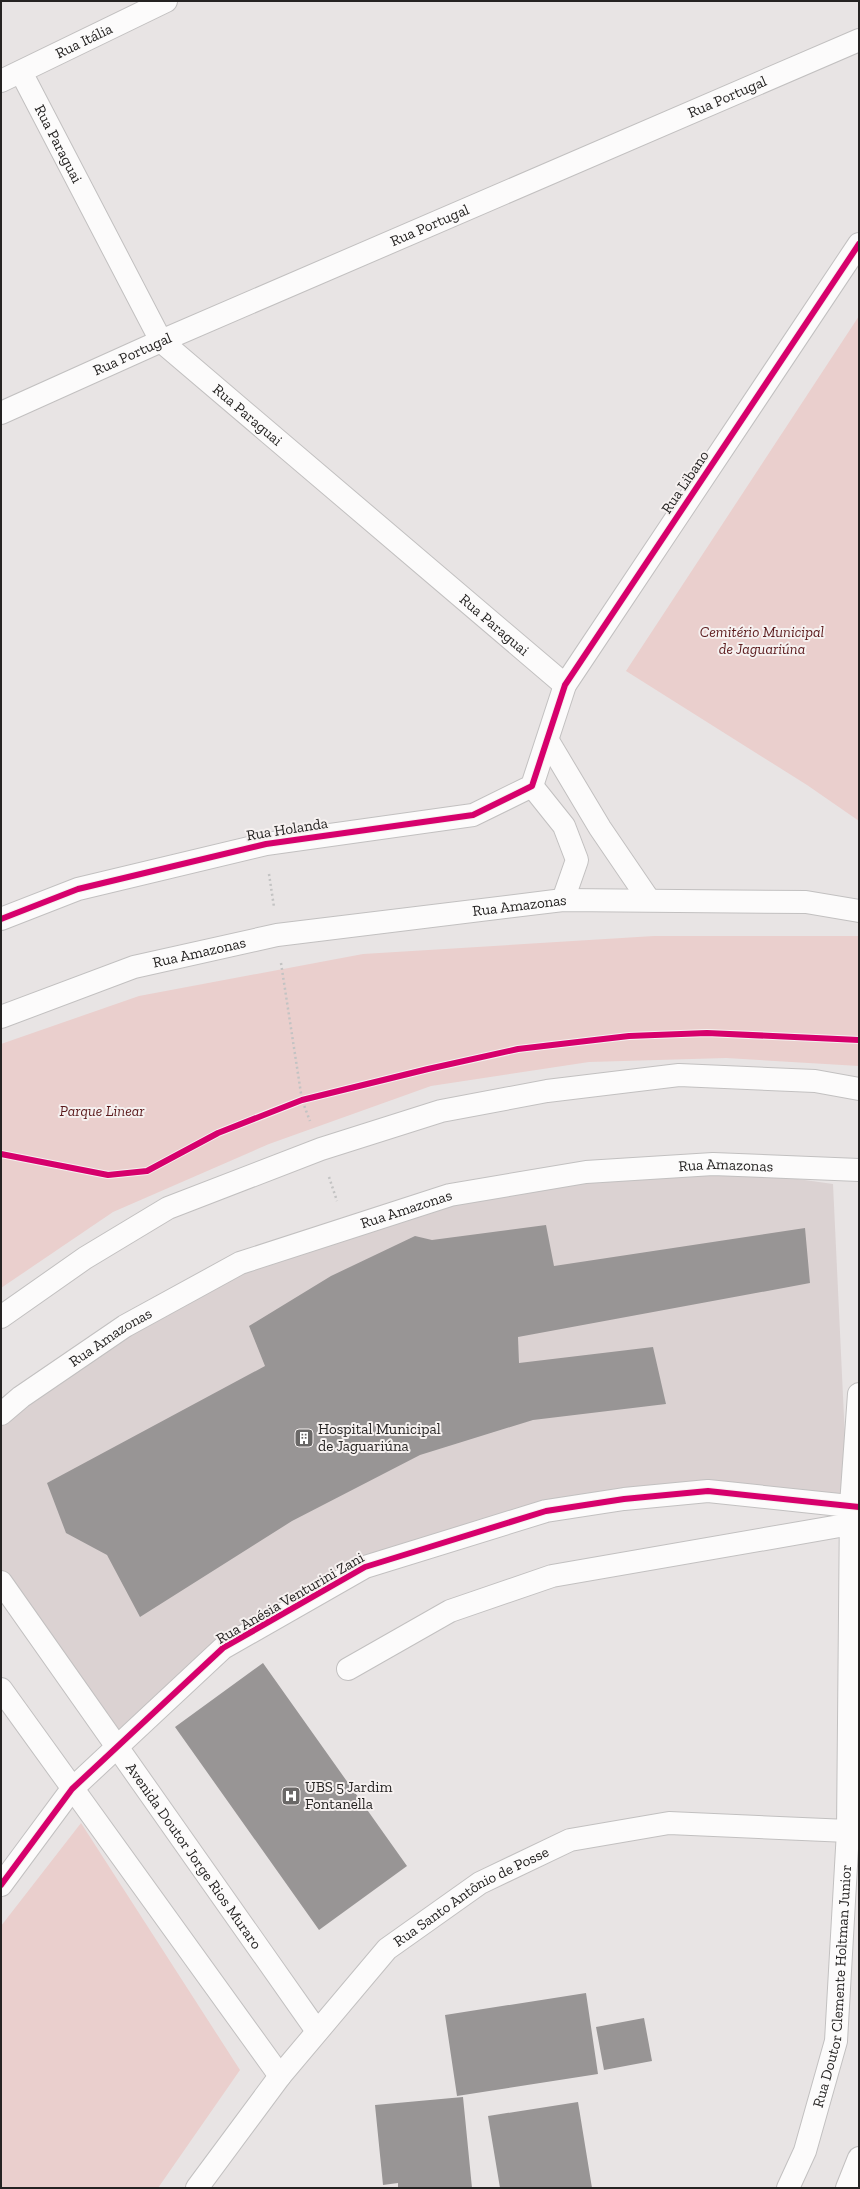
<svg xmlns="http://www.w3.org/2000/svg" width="860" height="2189" font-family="'Zilla Slab',serif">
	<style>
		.built { fill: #dbd2d2 }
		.green { fill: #eacfcd }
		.building { fill: #989595 }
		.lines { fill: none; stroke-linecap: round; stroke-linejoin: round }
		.minor-casing { stroke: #c2c0c0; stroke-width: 24 }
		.major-casing { stroke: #c2c0c0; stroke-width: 24 }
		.path { stroke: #c3c3c3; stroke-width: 2.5; stroke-dasharray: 2 3; stroke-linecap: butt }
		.minor { stroke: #fcfbfb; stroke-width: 22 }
		.major { stroke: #fcfbfb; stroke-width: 22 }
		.cycleway-casing { stroke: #f6f1f0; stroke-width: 8 }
		.cycleway { stroke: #d6006c; stroke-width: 6 }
		.labels { text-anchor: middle; stroke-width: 4; stroke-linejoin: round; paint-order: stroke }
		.street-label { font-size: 15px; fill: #252322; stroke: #f6f1f0 }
		.park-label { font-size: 15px; font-style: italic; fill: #5b1a1c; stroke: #f6f1f0 }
		.poi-label { font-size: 15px; fill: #252322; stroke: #f6f1f0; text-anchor: start }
	</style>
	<rect width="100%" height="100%" fill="#e8e4e4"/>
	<path class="built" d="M713,1167L833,1184L848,1502L710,1485L362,1562L217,1643L118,1738L1,1572V1420L25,1398L243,1267L451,1197Z"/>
	<path class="green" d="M859,316V821L807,785L626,671Z
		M654,936H859V1066L726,1058L589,1062L431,1086L269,1144L113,1212L1,1288V1044L139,996L363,954Z
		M81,1823L240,2070L158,2188H1V1926Z"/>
	<path class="building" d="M546,1225L554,1266L805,1228L810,1283L518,1337L519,1363L653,1347L666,1404L533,1420L420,1455L292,1521L140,1617L107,1555L66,1533L47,1483L265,1366L249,1326L331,1276L415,1236L432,1240Z
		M263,1663L407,1866L319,1930L175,1727Z
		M586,1993L598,2074L457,2096L445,2015Z
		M644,2018L652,2061L604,2070L596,2027Z
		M463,2097L472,2188H398V2183L383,2185L375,2105Z
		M578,2102L592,2188H500L488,2116Z"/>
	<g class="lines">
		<defs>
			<g id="minor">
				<path id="s1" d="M21,72L161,341L565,685"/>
				<path id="s2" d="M1,81L166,1"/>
				<path id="s3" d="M1,413L161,341L859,40"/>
				<path d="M548,741L600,828L649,900"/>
				<path d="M532,786L564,826L577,860L563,900"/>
				<path d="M1,919L78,889L266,844L473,815L532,786L565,685L859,244"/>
				<path id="s4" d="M1,1414L21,1397L125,1326L240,1263L450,1195L586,1172L713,1164L859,1170"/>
				<path id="s5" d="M1,1582L317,2031"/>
				<path d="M348,1669L450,1611L552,1576L851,1524"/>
				<path d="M1,1689L280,2076"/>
				<path d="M1,1885L72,1789L223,1648L365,1567L546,1511L624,1499L708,1491L859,1507"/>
				<path id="s6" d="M197,2188L280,2076L387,1949L480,1883L570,1840L669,1823L848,1831L859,1834"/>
				<path id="s7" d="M788,2188L805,2151L836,2041L848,1831L851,1505L859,1394"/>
				<path d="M847,2188L859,2158"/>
			</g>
			<g id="major">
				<path id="s8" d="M1,1017L134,967L277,935L563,900L806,902L859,911"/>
				<path d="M1,1317L85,1258L168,1208L321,1149L441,1111L547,1091L679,1075L815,1081L859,1089"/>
			</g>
		</defs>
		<use href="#minor" class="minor-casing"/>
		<use href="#major" class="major-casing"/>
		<path class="path" d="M269,874L274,907
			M281,963L302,1100L310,1121
			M329,1177L337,1201"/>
		<use href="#minor" class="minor"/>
		<use href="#major" class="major"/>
		<defs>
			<path id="cycleway" d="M1,919L78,889L266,844L473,815L532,786L565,685L859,244
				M1,1154L108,1175L147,1171L218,1133L302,1100L428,1069L518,1049L629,1036L707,1033L859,1040
				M1,1885L72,1789L223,1648L365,1567L546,1511L624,1499L708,1491L859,1507"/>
		</defs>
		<use href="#cycleway" class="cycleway-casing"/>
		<use href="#cycleway" class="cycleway"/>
	</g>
	<defs>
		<symbol id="building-square" viewBox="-11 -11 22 22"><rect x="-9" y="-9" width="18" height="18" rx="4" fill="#696766" stroke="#f6f1f0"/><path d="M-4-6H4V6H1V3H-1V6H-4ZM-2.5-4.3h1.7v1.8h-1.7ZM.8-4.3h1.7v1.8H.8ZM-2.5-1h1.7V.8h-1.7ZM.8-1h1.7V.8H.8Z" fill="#fff"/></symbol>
		<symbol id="hospital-square" viewBox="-11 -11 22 22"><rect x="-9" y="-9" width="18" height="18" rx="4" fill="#696766" stroke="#f6f1f0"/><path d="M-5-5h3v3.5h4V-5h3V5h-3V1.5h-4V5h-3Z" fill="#fff"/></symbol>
	</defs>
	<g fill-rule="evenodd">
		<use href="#building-square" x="293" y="1427" width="22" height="22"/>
		<use href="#hospital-square" x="280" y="1785" width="22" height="22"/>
	</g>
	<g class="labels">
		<g class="street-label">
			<text dy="5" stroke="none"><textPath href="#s2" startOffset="92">Rua Itália</textPath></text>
			<text dy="5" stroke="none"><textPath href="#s3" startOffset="792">Rua Portugal</textPath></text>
			<text dy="5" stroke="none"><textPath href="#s1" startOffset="81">Rua Paraguai</textPath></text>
			<text dy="5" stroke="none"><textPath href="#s3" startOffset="468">Rua Portugal</textPath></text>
			<text dy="5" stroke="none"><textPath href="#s3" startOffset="144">Rua Portugal</textPath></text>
			<text dy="5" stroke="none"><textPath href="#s1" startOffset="417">Rua Paraguai</textPath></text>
			<text transform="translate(685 482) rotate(-56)" y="5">Rua Libano</text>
			<text dy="5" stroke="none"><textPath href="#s1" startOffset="741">Rua Paraguai</textPath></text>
			<text transform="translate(287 829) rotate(-9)" y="5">Rua Holanda</text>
			<text dy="5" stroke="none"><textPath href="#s8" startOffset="533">Rua Amazonas</textPath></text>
			<text dy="5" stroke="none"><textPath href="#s8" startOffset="209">Rua Amazonas</textPath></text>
			<text dy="5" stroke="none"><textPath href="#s4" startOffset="782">Rua Amazonas</textPath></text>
			<text dy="5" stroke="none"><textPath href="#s4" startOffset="458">Rua Amazonas</textPath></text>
			<text dy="5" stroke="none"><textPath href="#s4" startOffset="134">Rua Amazonas</textPath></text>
			<text transform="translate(290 1598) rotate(-30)" y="5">Rua Anésia Venturini Zani</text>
			<text dy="5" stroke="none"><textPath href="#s5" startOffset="335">Avenida Doutor Jorge Rios Muraro</textPath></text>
			<text dy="5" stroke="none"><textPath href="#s6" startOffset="405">Rua Santo Antônio de Posse</textPath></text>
			<text dy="5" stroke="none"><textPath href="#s7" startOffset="209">Rua Doutor Clemente Holtman Junior</textPath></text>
		</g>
		<g class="park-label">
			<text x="762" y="637">Cemitério Municipal<tspan x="762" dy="17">de Jaguariúna</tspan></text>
			<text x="102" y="1116">Parque Linear</text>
		</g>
		<g class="poi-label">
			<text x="318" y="1434">Hospital Municipal<tspan x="318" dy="17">de Jaguariúna</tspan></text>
			<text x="305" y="1792">UBS 5 Jardim<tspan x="305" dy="17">Fontanella</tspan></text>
		</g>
	</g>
	<rect width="860" height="2189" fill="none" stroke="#252322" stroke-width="4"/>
</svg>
